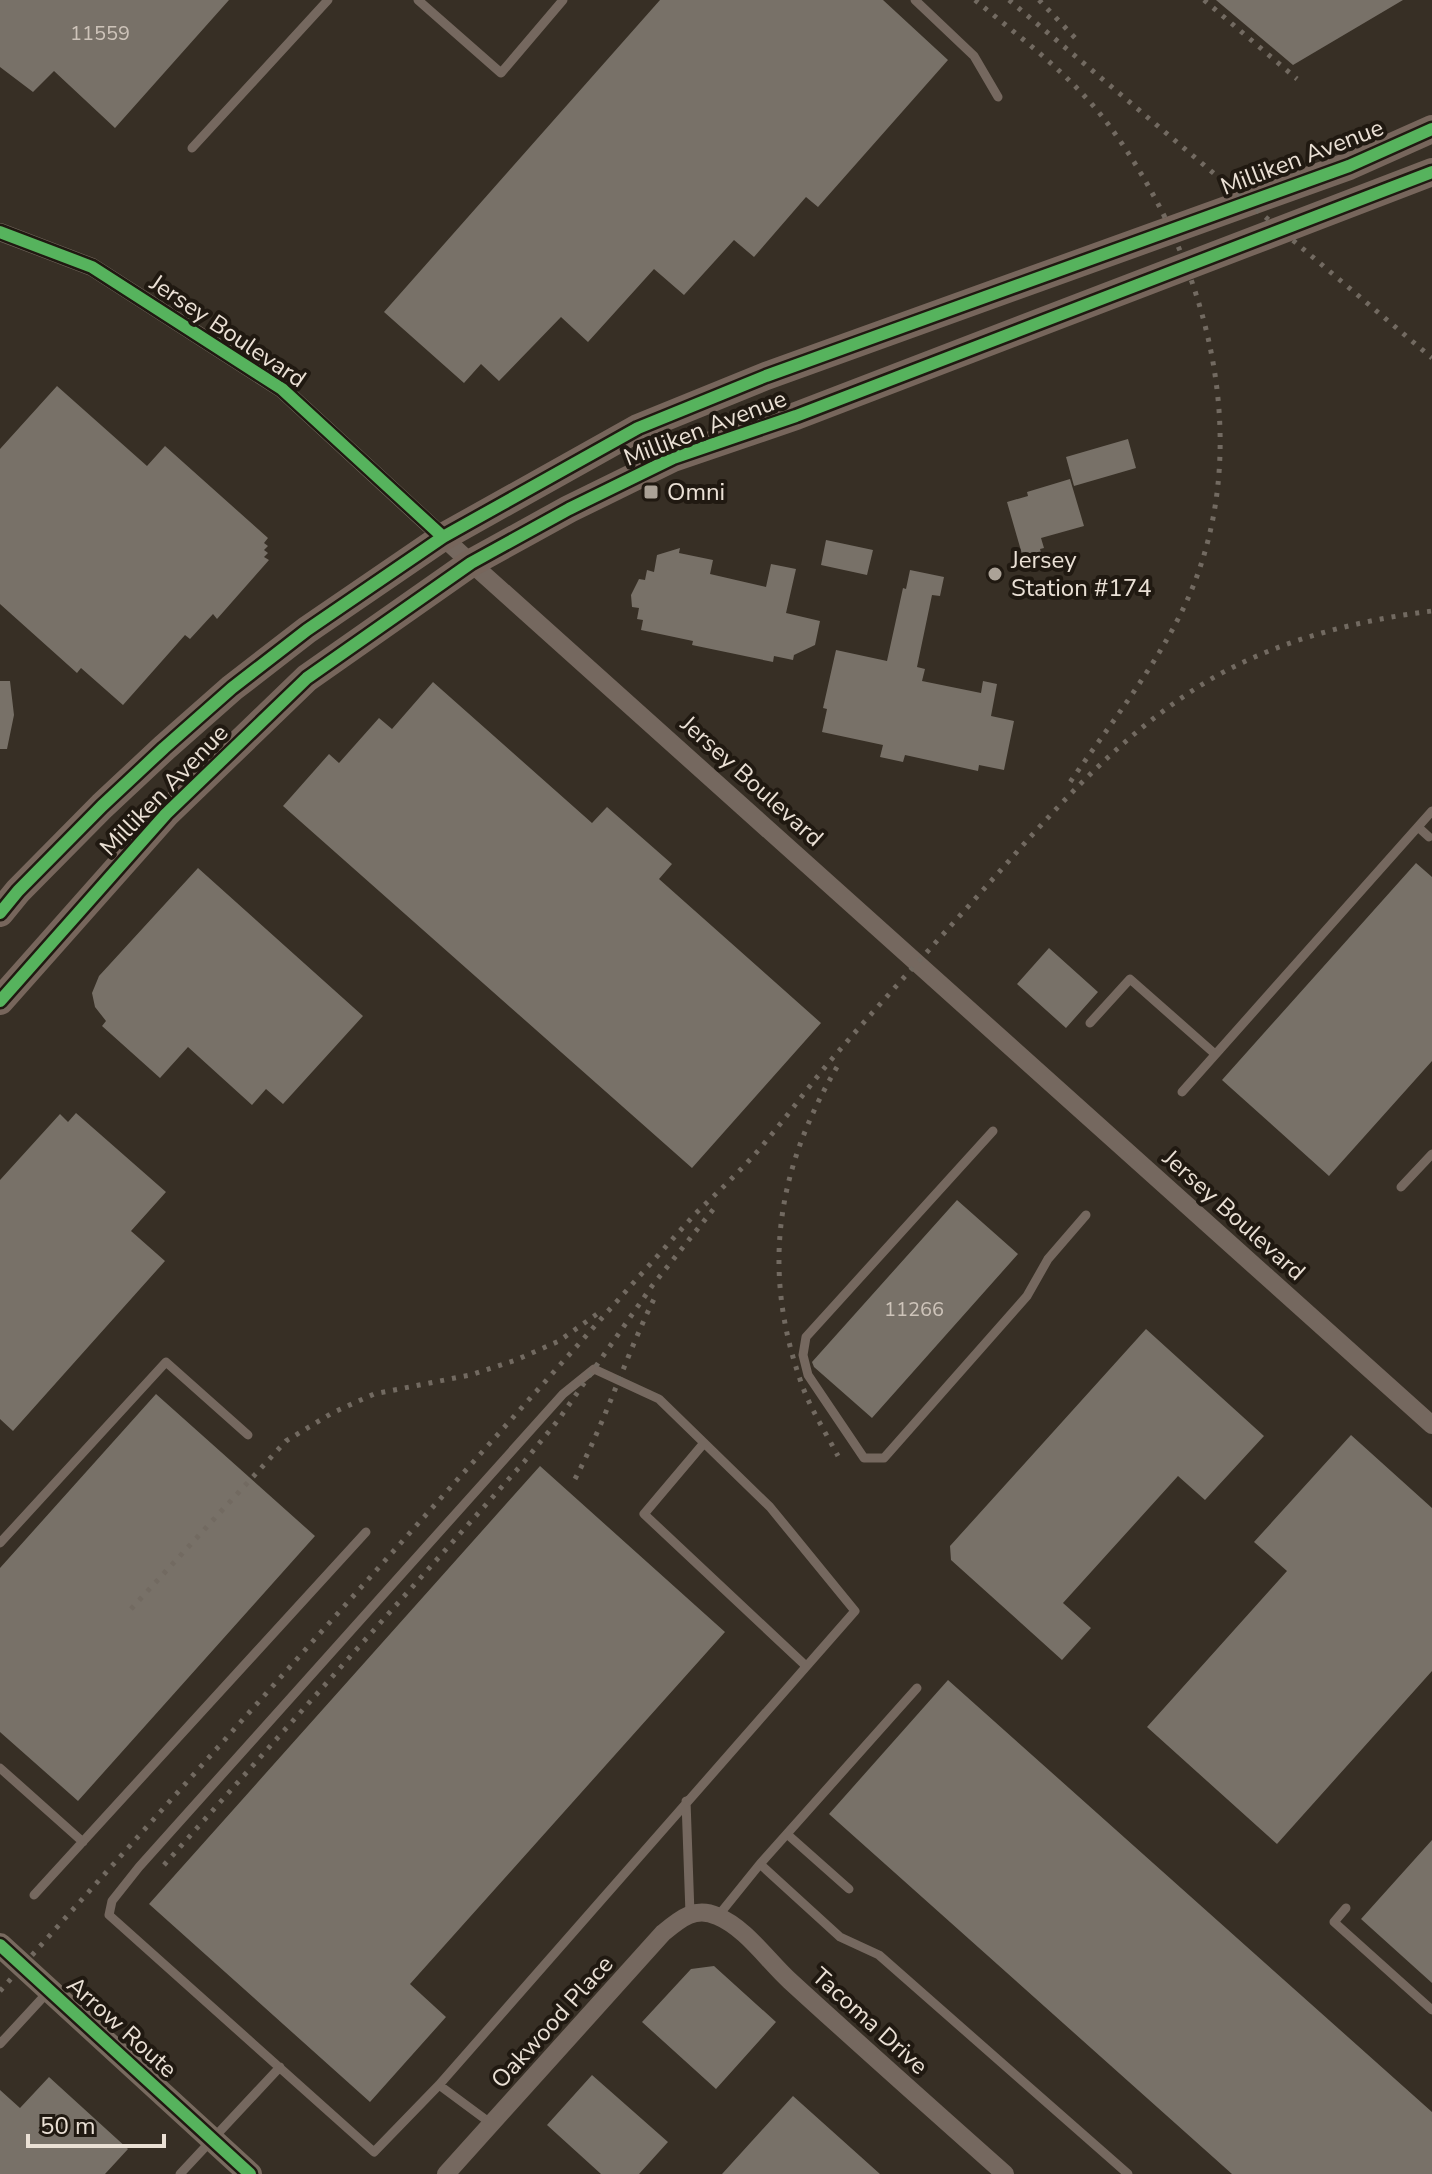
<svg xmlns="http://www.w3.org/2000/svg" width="1432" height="2174" font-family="'Nunito Sans',sans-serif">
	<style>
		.building { fill: #787168 }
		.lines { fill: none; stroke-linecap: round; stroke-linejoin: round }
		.lane { stroke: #75685f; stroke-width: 9 }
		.street { stroke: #75685f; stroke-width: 18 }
		.secondary { stroke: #786a5f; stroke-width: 24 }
		.primary { stroke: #77665c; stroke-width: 28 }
		.rail { stroke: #726a61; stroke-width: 5; stroke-dasharray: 4 8; stroke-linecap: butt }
		.cycleway-casing { stroke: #201911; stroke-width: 17 }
		.cycleway { stroke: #56b35d; stroke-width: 12 }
		.poi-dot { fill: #aba297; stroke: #201911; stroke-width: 3 }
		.labels { text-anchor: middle; stroke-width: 8; stroke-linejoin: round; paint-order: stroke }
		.number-label { font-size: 20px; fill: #cec4ba }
		.street-label { font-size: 24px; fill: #eae0d5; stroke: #201911 }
		.poi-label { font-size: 24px; fill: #eae0d5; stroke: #201911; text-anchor: start }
	</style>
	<rect width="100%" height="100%" fill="#372f25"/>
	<path class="building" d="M0,0H229L115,128L54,71L33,92L0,67Z
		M660,0H883L948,60L818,207L806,197L754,257L734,240L684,295L654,269L588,342L561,317L499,381L481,364L464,383L384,312Z
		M1216,0H1403L1293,65Z
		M57,386L147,466L165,446L268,538L264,543L268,546L264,550L268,553L264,557L269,560L217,619L213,614L190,639L185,635L123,705L81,668L77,673L0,604V449Z
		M1128,439L1136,468L1074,486L1066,457Z
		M1070,479L1084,526L1041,538L1044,548L1040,549L1042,556L1024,561L1007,502L1028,496L1027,492Z
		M826,540L873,550L867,575L821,565Z
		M680,548L679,553L713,560L710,574L766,587L771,564L796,569L786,613L820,621L815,645L794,655L793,660L774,656L773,662L692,645L693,641L641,630L643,620L637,619L639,608L632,607L631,595L639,579L645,580L647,570L654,572L657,555Z
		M910,570L944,577L940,596L932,595L917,667L925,669L922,681L981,693L983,681L997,684L991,716L1014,721L1004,770L979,765L978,771L905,755L903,762L880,757L883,745L822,732L827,709L823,708L836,650L887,661L903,588L906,589Z
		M0,681H10L14,715L7,749H0Z
		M433,682L592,823L607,807L672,864L659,879L821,1023L692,1168L283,806L329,754L339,763L379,718L392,729Z
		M1416,863L1432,877V1061L1329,1176L1222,1080Z
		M198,868L363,1016L283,1104L266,1089L252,1105L188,1047L160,1078L102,1026L106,1021L95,1007L92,993L99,976Z
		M1049,948L1098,992L1066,1028L1017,984Z
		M76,1113L166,1192L131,1231L165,1261L13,1431L0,1419V1180L60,1114L68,1122Z
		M957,1200L1018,1254L872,1418L814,1367L812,1362Z
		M1146,1329L1264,1436L1205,1500L1178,1476L1063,1603L1091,1628L1062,1660L951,1560L950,1546Z
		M156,1394L315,1536L78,1801L0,1732V1568Z
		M1351,1435L1432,1508V1671L1277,1844L1147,1727L1287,1571L1254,1542Z
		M540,1466L725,1632L410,1984L446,2017L370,2102L149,1904Z
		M948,1680L1432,2112V2174H1232L829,1814Z
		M1432,1840V1983L1361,1919Z
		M714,1966L776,2022L716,2089L642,2022L691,1969Z
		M592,2075L668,2142L639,2174H601L547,2125Z
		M49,2077L128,2149L105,2174H0V2090L20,2108Z
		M793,2096L880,2174H722Z"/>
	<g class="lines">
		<path class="lane" d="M418,0L501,73L563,0
			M915,0L974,56L998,97
			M192,148L328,0
			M1418,827L1429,837
			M1090,1023L1130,979L1215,1054
			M1182,1092L1432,811
			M993,1131L806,1337L803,1355L808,1375L864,1458H884L1027,1296L1048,1259L1086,1215
			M1401,1187L1432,1154
			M594,1369L659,1399L770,1507L855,1611L439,2085L374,2152L109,1915L112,1901L139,1867L563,1394Z
			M704,1443L644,1514L806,1666
			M0,1543L166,1362L248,1435
			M917,1688L760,1864L840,1937L879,1955L1128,2174
			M0,1768L83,1842
			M686,1801L690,1914
			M787,1834L849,1889
			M34,1895L366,1532
			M1346,1908L1334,1922L1432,2010
			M718,1916L760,1864
			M0,2044L47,1993
			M439,2085L493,2125
			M180,2174L280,2067"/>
		<path class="street" d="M0,232L92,267L282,389L471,563L1432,1425
			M446,2174L663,1933C680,1919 695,1906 717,1916C746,1928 767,1960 790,1981C861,2046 933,2110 1005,2174"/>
		<path class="secondary" d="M0,1945L250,2174"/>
		<path class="primary" d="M0,913L18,891L102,806L164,748L232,688L307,630L443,537L638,428L766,376L1349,166L1432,129
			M0,1001L166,814L307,678L471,563L569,509L673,458L796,416L1432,172"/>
		<path class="rail" d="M975,0C1021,38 1072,76 1108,124C1208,259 1259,446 1185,605C1154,670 1107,728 1066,788
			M1009,0L1432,358
			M1039,0L1079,42
			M1204,0L1297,79
			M837,1067C776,1171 761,1271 802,1385C811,1410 826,1433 838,1456
			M575,1479C606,1420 625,1358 654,1299
			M131,1609L286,1441L332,1413L374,1394L470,1375L516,1360L559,1341L597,1314
			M164,1865L524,1462L559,1419L652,1286L716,1206
			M0,1991L695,1214C720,1190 745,1167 767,1140C789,1114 809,1086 831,1060C886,996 944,934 1000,871C1060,803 1121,736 1198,687C1267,643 1352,621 1432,611"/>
		<defs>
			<path id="cycleway" d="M0,232L92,267L282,389L443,537
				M0,913L18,891L102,806L164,748L232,688L307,630L443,537L638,428L766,376L1349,166L1432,129
				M0,1001L166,814L307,678L471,563L569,509L673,458L796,416L1432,172
				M0,1945L250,2174"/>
		</defs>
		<use href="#cycleway" class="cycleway-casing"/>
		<use href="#cycleway" class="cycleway"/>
	</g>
	<g class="poi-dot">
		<rect x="643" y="484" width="16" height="16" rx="4"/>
		<circle cx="995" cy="574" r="8"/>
	</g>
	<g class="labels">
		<g class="number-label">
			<text x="100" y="40">11559</text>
			<text x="914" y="1316">11266</text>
		</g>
		<g class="street-label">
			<text transform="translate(1302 157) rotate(-21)" y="8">Milliken Avenue</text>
			<text transform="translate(228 331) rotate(34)" y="8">Jersey Boulevard</text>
			<text transform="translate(705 428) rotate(-21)" y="8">Milliken Avenue</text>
			<text transform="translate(752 781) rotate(42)" y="8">Jersey Boulevard</text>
			<text transform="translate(164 790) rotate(-46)" y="8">Milliken Avenue</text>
			<text transform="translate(1234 1215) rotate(42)" y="8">Jersey Boulevard</text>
			<text transform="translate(870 2021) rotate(42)" y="8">Tacoma Drive</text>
			<text transform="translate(552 2022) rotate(-48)" y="8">Oakwood Place</text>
			<text transform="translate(122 2027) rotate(42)" y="8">Arrow Route</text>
		</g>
		<g class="poi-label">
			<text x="667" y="500">Omni</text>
			<text x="1011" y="568">Jersey<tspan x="1011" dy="28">Station #174</tspan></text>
		</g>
	</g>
	<path d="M28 2134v12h136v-12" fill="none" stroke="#eae0d5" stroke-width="4"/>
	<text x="40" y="2134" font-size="24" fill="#eae0d5" stroke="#201911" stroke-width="6" paint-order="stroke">50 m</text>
</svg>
